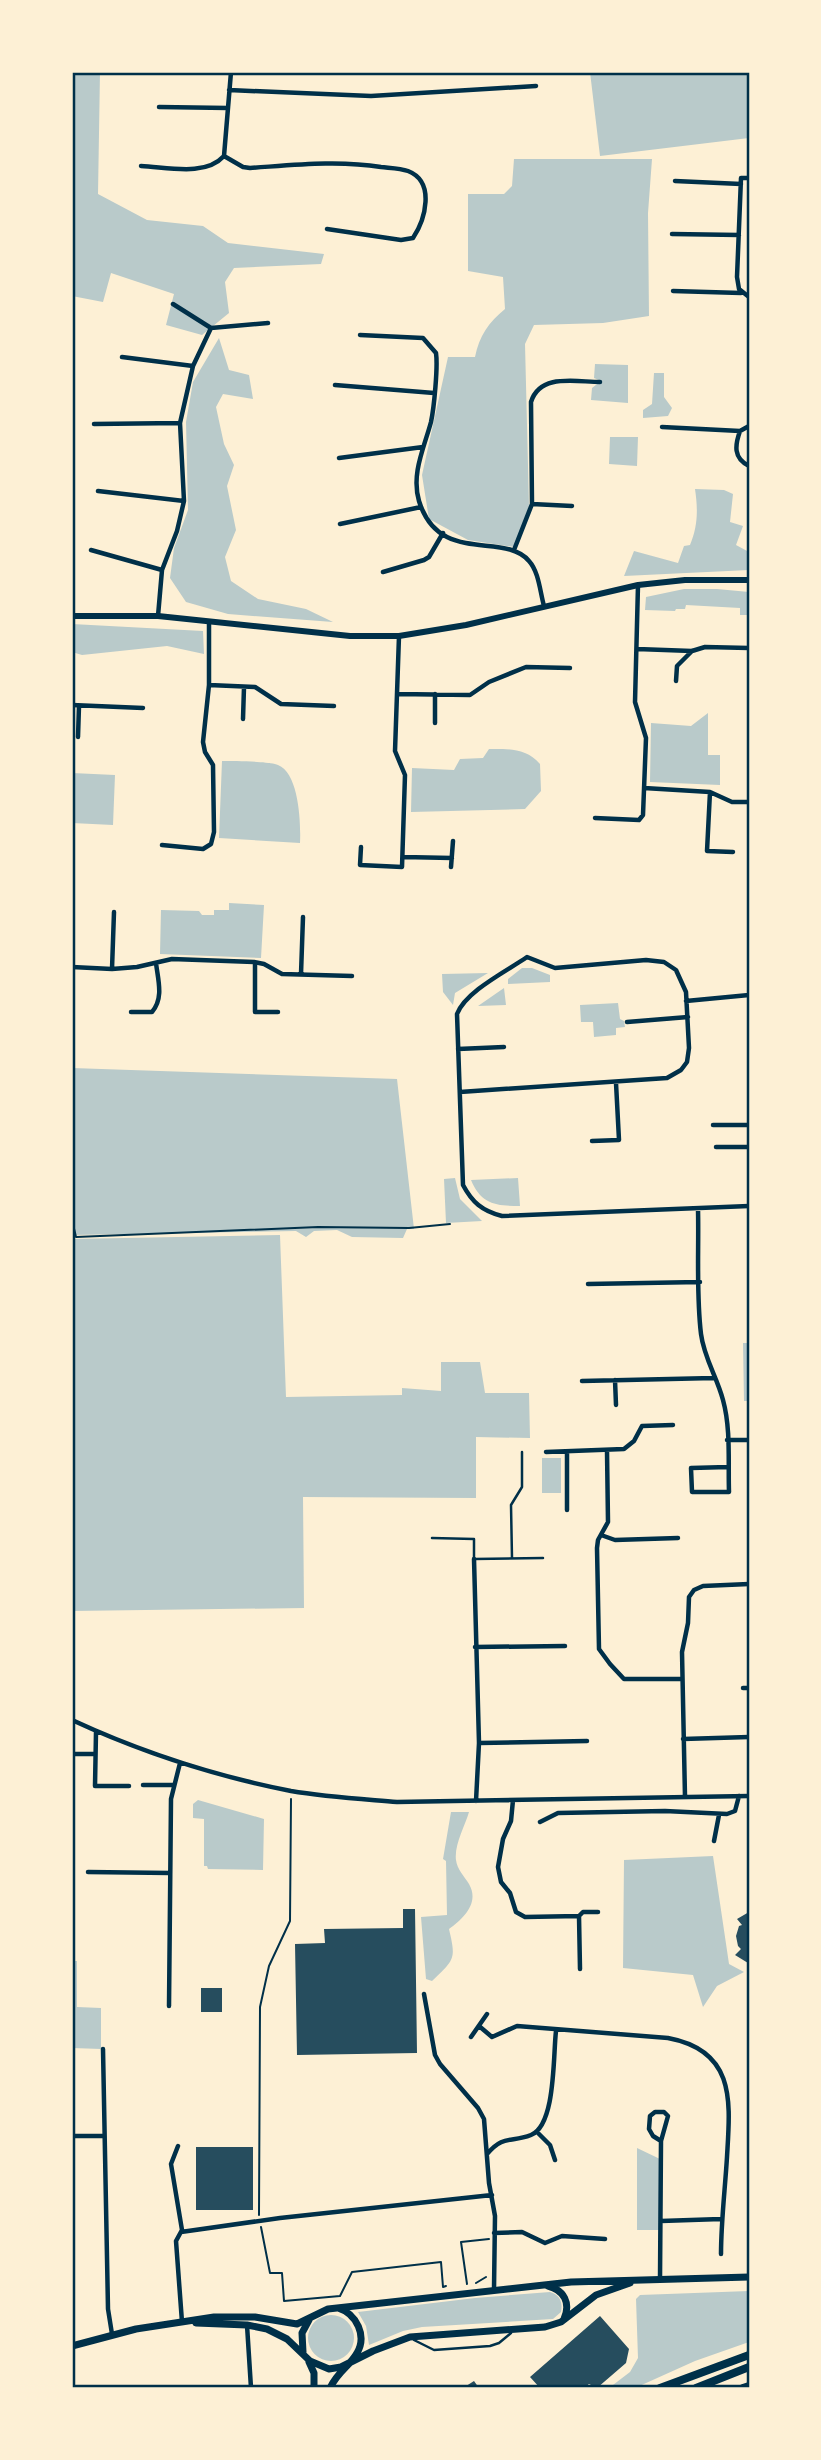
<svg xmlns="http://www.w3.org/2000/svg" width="821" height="2460" font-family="'Noto Sans',sans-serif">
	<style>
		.green { fill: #b9caca }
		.building { fill: #264d5e }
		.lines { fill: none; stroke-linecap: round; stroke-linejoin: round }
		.path { stroke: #003049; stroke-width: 2 }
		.service { stroke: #003049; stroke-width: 2.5 }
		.minor { stroke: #003049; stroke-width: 4.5 }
		.tertiary { stroke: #003049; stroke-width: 6 }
		.secondary { stroke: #003049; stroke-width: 7 }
		.trunk { stroke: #003049; stroke-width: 8 }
		.neatline { fill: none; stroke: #003049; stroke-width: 2.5 }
	</style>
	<rect width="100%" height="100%" fill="#fdf0d5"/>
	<path class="green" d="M72,72H100L98,194L147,220L203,226L228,243L324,254L321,264L234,268L225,282L229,313L202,335L166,325L174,294L111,273L103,302L72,296Z
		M590,72H749V138L600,156Z
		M514,159H652L648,213L649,316L603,323L534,325L525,344L529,506L514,547L468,540L429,519L422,475L448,357H475C479,336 489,322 505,309L503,277L468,271V194H504L512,186Z
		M219,338L229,370L249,375L253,399L223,394L216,407L224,444L234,465L227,486L236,530L225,557L231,581L258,599L306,609L333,622L228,614L186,602L170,578L174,548L188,510L186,422L193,382Z
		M595,364L628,365V403L591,400L592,388L601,381L594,378Z
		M654,373H664V397L672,408L668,416L643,418V410L652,404Z
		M610,437H638L637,466L609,464Z
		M695,489L724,490L733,494L730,522L743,526L736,545L749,552V570L624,576L634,551L678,563L684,546L690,545C698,526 698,509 695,489Z
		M684,589H717L749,592V615H740V608L686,605L685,609H676L675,611L645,610L646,597Z
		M72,624L203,631L204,654L167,646L82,655L72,652Z
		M708,713V755H720V785L650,782L651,723L691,726Z
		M489,749C509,749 526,748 540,764L541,791L525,809L411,812L412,768L454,770L460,759L483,758Z
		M222,761C234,761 269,761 278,765C299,773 301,823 300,843L219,838Z
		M72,773L115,775L113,825L72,823Z
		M229,903L264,905L261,958L160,954L161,910L199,911L202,915H214V910H229Z
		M522,968H532L550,975V982L508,984V979Z
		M488,973L455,993L453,1005L443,992L442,974Z
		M504,988L506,1005L478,1006Z
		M618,1003L620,1019L624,1021L625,1027L616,1028V1035L594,1037L593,1022H581L580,1005Z
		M72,1068L397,1079L414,1229H407L403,1238L352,1237L337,1230L314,1231L306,1237L296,1231L72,1235Z
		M455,1178L460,1199L482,1221L446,1223L444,1179Z
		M518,1178L520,1206C495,1206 481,1204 471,1180Z
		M280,1235L286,1397L402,1395V1388L441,1391V1362H480L485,1393H529L530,1438L476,1437V1498L303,1497L304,1608L72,1611V1239Z
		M743,1343H749V1401H744Z
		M542,1458H561V1493H542Z
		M198,1800L264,1819L263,1870L208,1869L207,1866H204V1819L193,1818V1804Z
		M451,1812H469C465,1826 454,1845 456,1860C457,1869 464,1876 469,1884C480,1903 463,1919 449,1929C456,1959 455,1959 432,1981L426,1979L421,1917L447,1915L446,1861L443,1859Z
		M713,1856L729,1964L744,1972L717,1986L703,2007L693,1975L623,1968L624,1860Z
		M72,1961H77V2007L101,2008V2049L72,2048Z
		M637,2148L660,2159L659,2230H637Z
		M749,2291V2342L695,2361L635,2388H609L630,2372L638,2358L636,2299L640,2295Z
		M550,2292C560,2295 563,2302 561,2312L553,2319L422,2327L403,2331L369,2345L366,2326L358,2312L475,2298Z
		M308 2338a23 23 0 1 1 46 0a23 23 0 1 1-46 0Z"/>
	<path class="building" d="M403,1909H415L417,2053L297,2055L295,1944L325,1943L324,1929L403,1928Z
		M749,1912V1959L748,1963L735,1955L741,1949L738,1946L736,1936L739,1926L742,1925L737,1919Z
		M201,1988H222V2012H201Z
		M196,2147H253V2210H196Z
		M600,2316L629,2349L626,2363L597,2388L589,2384L584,2388H540L530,2377Z
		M474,2381L479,2388H463Z"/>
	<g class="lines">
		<path class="path" d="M72,1220L76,1237L318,1227L409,1228L450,1224
			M259,2215L260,2007L269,1966L290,1921L291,1799
			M261,2227L270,2273H282L284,2301L340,2296L352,2272L441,2262L443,2287L446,2286
			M476,2283L486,2277
			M467,2284L461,2242L489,2239"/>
		<path class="service" d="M432,1538L474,1539V1559L543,1558
			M512,1558L511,1505L522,1487V1452
			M72,1846H73
			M414,2340L434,2350L490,2346L499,2343L511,2333"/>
		<path class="minor" d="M229,90L371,96L536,86
			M159,107L228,108
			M224,156L243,167L250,168C294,165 338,160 381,167C390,168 400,168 408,171C436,182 425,220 413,238L401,240L327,229
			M141,166C167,167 205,177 224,156L231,72
			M749,178H741L737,277L739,289L749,297
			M675,181L741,184
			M672,234L739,235
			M673,291L741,293
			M173,304L211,328
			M360,335L423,338L436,353C438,367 434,408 431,422C424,448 411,474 419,501C439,566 504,531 529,561C539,572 540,592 544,606
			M122,357L193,366
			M335,385L434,393
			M94,424L180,423
			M749,426L740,431C735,445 733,458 749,466
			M662,427L740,431
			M339,458L423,447
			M98,491L184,501
			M532,504L572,506
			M340,524L421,507
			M91,550L162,570
			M514,550L532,504L531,402C540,373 576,382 600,382
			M383,572L424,560L429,557L443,533
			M158,616L162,570L177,531L184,501L180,423L193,366L211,328L268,323
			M637,649L692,651L705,647L749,648
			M676,681L677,666L692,651
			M209,685L255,687L281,704L334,706
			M397,694L470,695L489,682L526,667L570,668
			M435,694V723
			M72,705L143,708
			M243,719L244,687
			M78,737L79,706
			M644,788L710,792L732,802H749
			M710,792L707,851L733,852
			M595,818L639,820L643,815L646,738L635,702L638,585
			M162,845L203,849L211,844L214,832L213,765L205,752L203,742L209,685V622
			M361,847L360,865L402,867L405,775L395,751L399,636
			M403,857L452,858
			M451,867L453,841
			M255,963V1012H278
			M72,967L112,969L137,967L172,959L254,962L264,964L282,974L352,976
			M112,969L114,912
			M301,974L303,917
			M686,1001L749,995
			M131,1012H152C164,998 158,980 156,963
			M627,1022L688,1017
			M458,1049L504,1047
			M460,1092L667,1078L681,1070L687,1062L689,1048L686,992L676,970L664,962L646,960L555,968L527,957C507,971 466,991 457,1014L463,1185C472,1202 482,1211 502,1216L749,1206
			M713,1125H749
			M592,1141L619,1140L616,1083
			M716,1147H749
			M698,1209C699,1250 696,1293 701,1334C704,1358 717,1377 723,1400C731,1429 728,1462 729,1492H692L691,1468L728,1467
			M588,1284L700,1282
			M615,1380L616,1405
			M582,1381L714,1378
			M727,1440H749
			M607,1451L608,1522L598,1540L597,1548L599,1649L610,1664L624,1679H682
			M546,1452L624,1449L634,1441L642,1426L673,1425
			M567,1452V1510
			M601,1535L615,1540L678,1538
			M474,1559L479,1743L476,1801
			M475,1647L565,1646
			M743,1688H749
			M72,1720C141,1752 215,1776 291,1791C326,1797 362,1799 397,1802L749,1796
			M96,1732L95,1786H129
			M683,1739L749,1737
			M479,1743L587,1741
			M72,1754H95
			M143,1785H173
			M685,1797L682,1652L688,1623L689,1597L694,1590L703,1586L749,1584
			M513,1800L511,1821L503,1839L498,1867L501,1882L510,1893L516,1912L525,1917L579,1916
			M540,1822L558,1813L665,1811L727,1814L735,1811L739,1796
			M714,1841L719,1815
			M88,1872L170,1873
			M580,1969L579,1916L583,1912H598
			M424,1994L435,2055L440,2064L478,2108L484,2119L489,2183L495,2216L494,2290
			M169,2006L171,1799L180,1763
			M479,2026L492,2037L517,2026L668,2038C737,2051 730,2103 727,2157C725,2190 721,2222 721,2254
			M471,2037L487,2014
			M103,2049L108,2309L112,2334
			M537,2132L550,2145L555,2160
			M72,2136H104
			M178,2146L171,2164L182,2230L176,2241L182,2322
			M487,2154C504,2134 511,2143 531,2135C556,2125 553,2055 556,2031
			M661,2221L721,2219
			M181,2232L280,2218L492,2195
			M494,2233L522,2232L545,2243L562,2236L605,2239
			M660,2279L661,2141L653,2136L649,2129L650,2116L655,2112H664L668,2116L661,2141
			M247,2325L251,2388"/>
		<path class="tertiary" d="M72,616H158L350,636H399L466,625L638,585L685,580H749"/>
		<path class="secondary" d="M548,2286C564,2290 571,2303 564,2319
			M196,2323L247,2325L267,2329L287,2339L310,2361L329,2369L341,2367L373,2351L410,2337L545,2327L561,2322L596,2295L630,2283
			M72,2346L136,2329L214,2317H255L297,2324L328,2309L571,2282L749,2277
			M303,2352L302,2333L309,2320
			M309,2362L314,2373V2388
			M330,2388C338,2371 350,2366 357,2353C367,2336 357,2314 338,2308"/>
		<path class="trunk" d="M660,2388L749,2355
			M696,2388L749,2367
			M743,2388L749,2386"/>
	</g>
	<rect width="821" height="2460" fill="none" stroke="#fdf0d5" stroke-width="147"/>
	<rect x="74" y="74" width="674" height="2312" class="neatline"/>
</svg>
